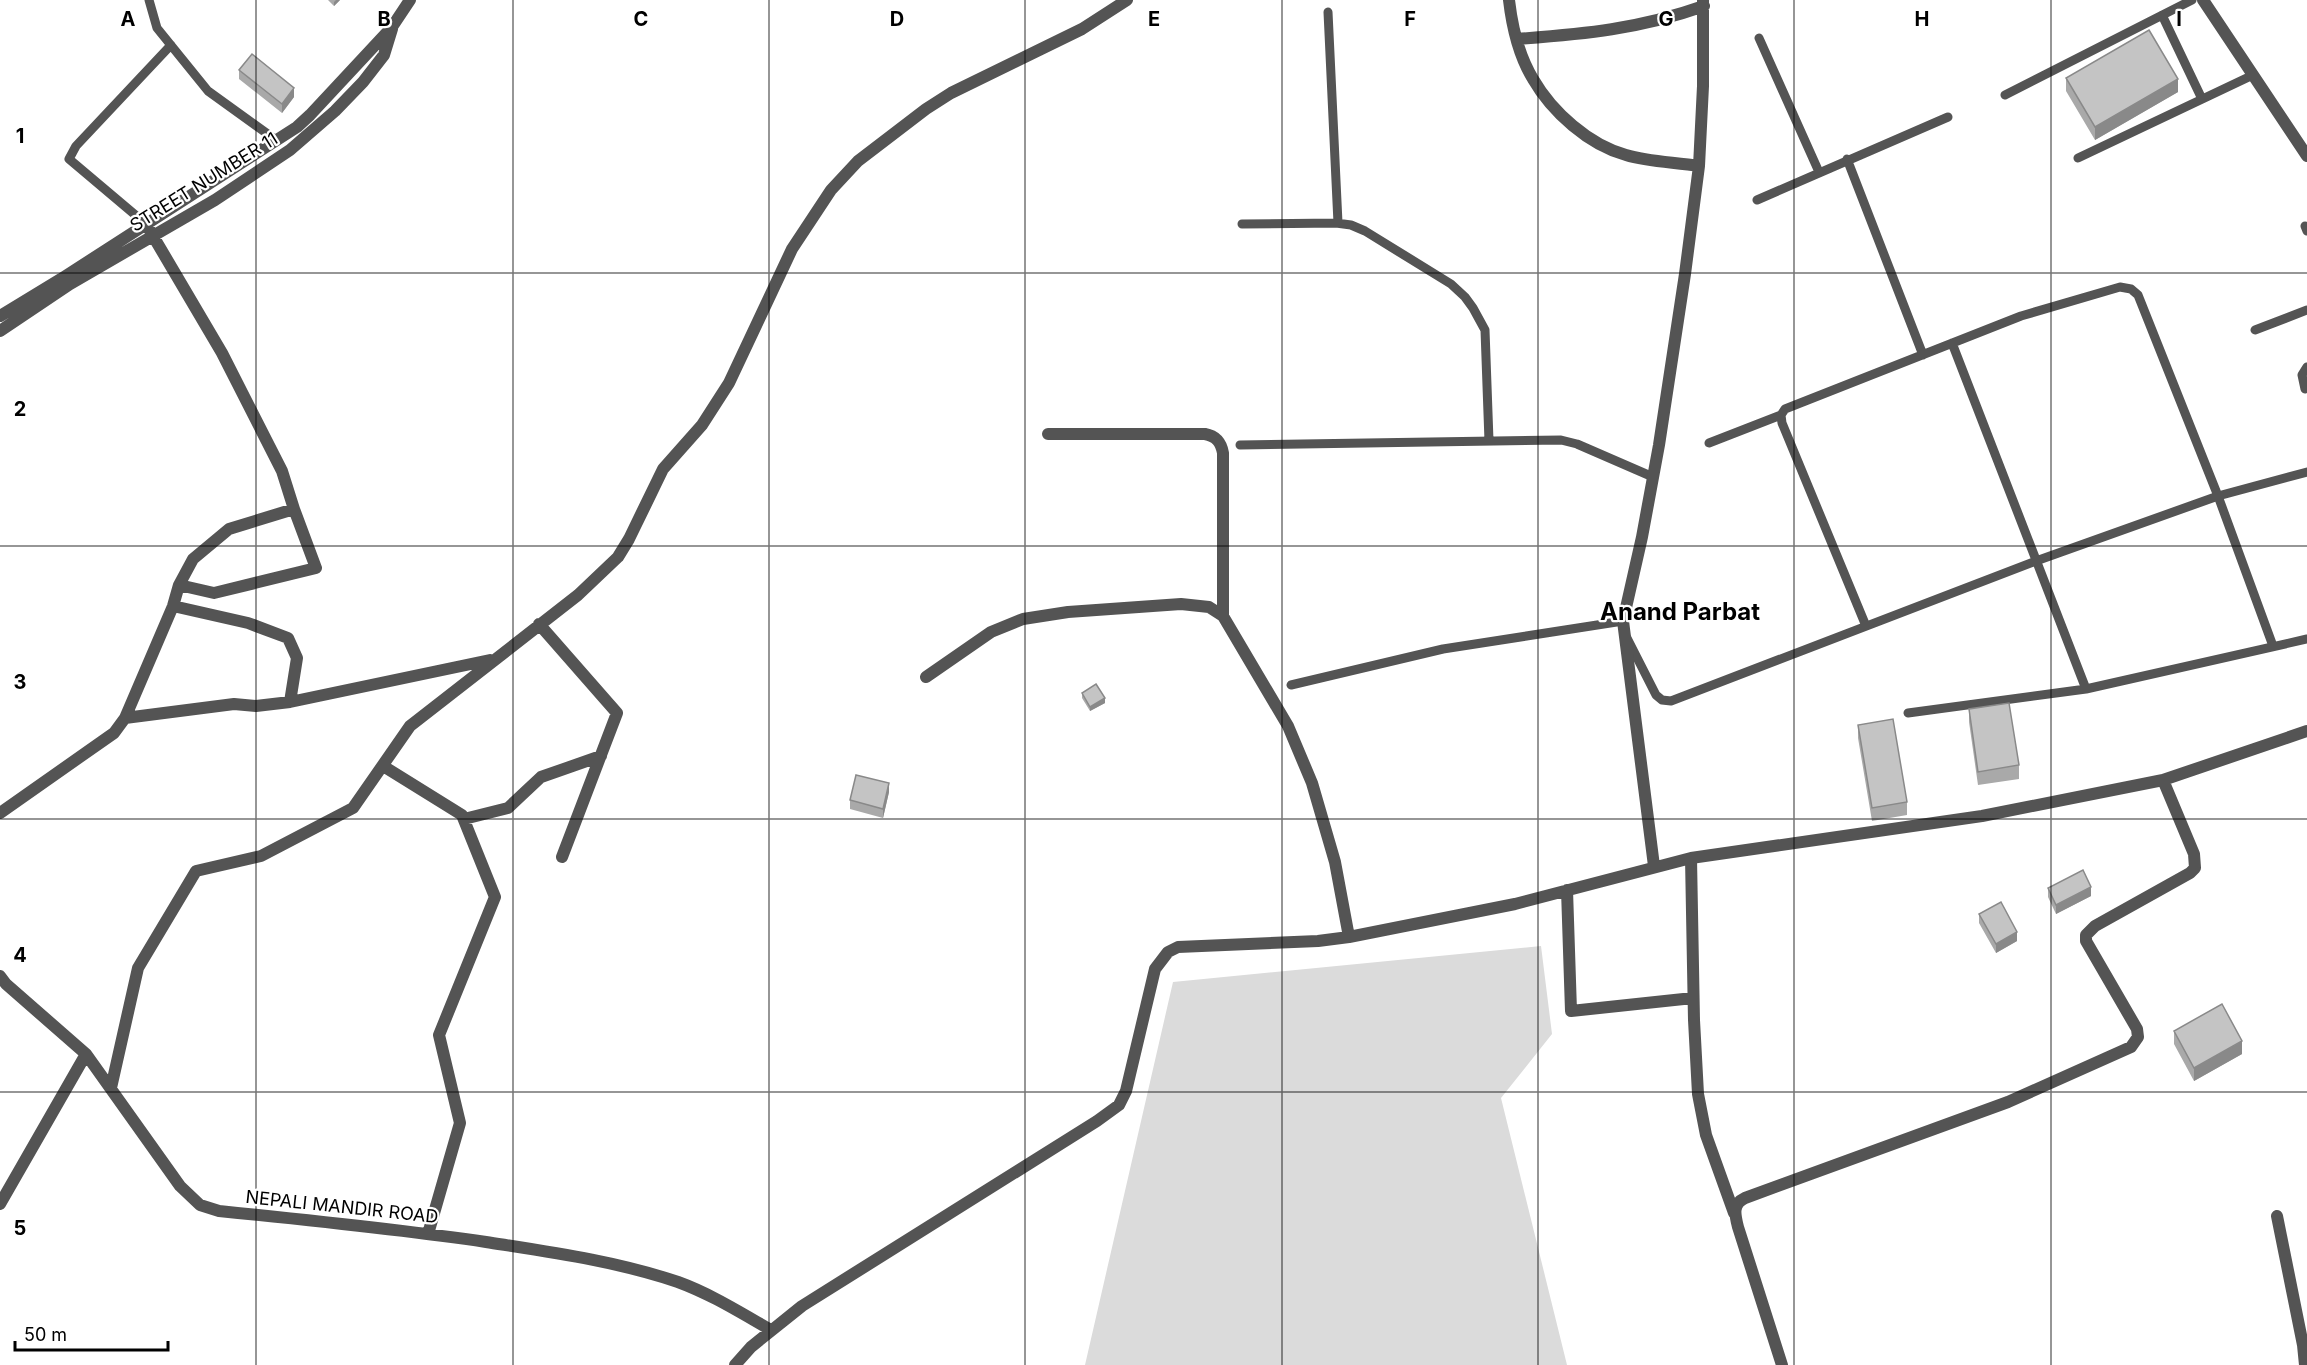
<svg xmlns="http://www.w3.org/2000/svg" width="2307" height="1365" font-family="Inter,sans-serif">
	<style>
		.green { fill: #dbdbdb }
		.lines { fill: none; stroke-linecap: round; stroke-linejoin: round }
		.service { stroke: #545454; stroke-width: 9 }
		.minor { stroke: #545454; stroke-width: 12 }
		.tertiary { stroke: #545454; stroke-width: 12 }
		.wall { fill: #a9a9a9 }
		.shaded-wall { fill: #898989 }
		.building { fill: #c4c4c4; stroke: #898989; stroke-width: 1.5 }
		.grid { fill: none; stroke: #000; stroke-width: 1.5; stroke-opacity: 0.55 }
		.labels { text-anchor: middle; stroke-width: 4.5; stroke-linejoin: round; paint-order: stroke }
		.street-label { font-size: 18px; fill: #000; stroke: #fff }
		.district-label { font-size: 24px; font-weight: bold; fill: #000; stroke: #fff }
		.grid-label { font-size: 20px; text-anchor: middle; font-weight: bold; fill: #000; stroke: #fff; stroke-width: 4.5; stroke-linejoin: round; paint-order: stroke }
	</style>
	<rect width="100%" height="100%" fill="#fff"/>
	<path class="green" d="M1541,946L1552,1034L1501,1098L1567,1365H1085L1173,982Z"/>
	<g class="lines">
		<path class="service" d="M149,0L157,28L208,91L276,140
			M1328,12L1338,223
			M2162,15L2202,99
			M1759,38L1819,172
			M2005,95L2192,0
			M2078,158L2253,75
			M1847,159L1923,355
			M1757,200L1948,117
			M146,224L69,159L76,146L171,45
			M1242,224L1336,223L1351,225L1365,231L1451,284L1465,297L1473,308L1485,330L1489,441
			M2305,226L2307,231
			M2255,330L2307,310
			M1952,343L2086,689L2307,639
			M2305,389L2302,375L2307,367
			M1709,443L1781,415
			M1240,445L1561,440L1577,444L1653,477
			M1866,626L1782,423L1781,415L1785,409L2021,316L2120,287L2131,289L2138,295L2218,496L2273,646
			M1627,638L1656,695L1662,700L1671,701L2036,561L2218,496L2307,472
			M1291,685L1443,649L1623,621
			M1908,713L2086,689"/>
		<path class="minor" d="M1509,0C1512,26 1519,56 1533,79C1552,112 1589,145 1626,155C1649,162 1675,162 1699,166
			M1517,39C1585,34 1639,29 1704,6
			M0,316L61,279L297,127L310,115L392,27L410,0
			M0,331L70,284L215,200L290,150L335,111L363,82L384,55L392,29
			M1048,434H1205C1216,436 1221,442 1223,453V616
			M179,585L214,593L316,568L294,509
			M173,606L248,623L288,638L297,658L290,702
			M539,624L617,713L562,857
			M926,677L991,632L1023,619L1068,612L1181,604L1209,607L1223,616L1288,726L1312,783L1335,862L1349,937
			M125,718L234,704L256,706L290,702L490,660
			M383,766L462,815L495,897L439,1035L460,1123L428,1234
			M0,813L114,733L125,718L173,606L179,585L193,559L229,529L294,509L282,471L222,353L146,224
			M464,819L508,808L541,777L601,756
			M1691,858L1694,1020L1698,1094L1706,1135L1734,1213
			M1654,866L1623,621L1642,537L1659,445L1685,274L1699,166L1703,86V0
			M1567,890L1571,1011L1693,998
			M0,976L6,984L86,1054L180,1186L200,1205L219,1211C308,1220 397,1229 486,1242C550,1252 616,1261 678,1282C711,1294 741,1313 771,1330
			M111,1088L138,968L196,871L261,856L353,808L410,726L578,595L618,557L629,539L663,469L702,425L729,383L792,249L831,190L858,161L926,109L951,93L1082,29L1127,0
			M0,1204L86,1054
			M2277,1216L2303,1345L2305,1365
			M735,1365L751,1347L802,1306L1097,1121L1119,1105L1126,1091L1155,969L1168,952L1178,947L1318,941L1349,937L1515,904L1691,858L1982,816L2163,780L2307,731
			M1782,1365L1738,1227C1735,1215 1732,1204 1745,1198L2008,1102L2131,1047L2138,1037L2137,1029L2086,941V935L2095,926L2190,873L2195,868L2194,854L2163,780"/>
		<path class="tertiary" d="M2203,0L2307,156"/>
	</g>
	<path class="wall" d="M328,0H340L334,6Z
		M239,70L294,97L282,113L239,79Z
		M2066,78L2178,92L2095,140L2066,91Z
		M1082,693L1105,703L1090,711L1082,698Z
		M1969,709L2019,765V779L1978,785L1969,722Z
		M1858,725L1907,802V815L1872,821L1858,738Z
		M889,792L883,818L850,809V800Z
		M2048,888L2091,896L2056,914L2048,897Z
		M1979,914L2017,941L1996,953L1979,923Z
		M2174,1031L2242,1054L2194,1081L2174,1044Z"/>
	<path class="shaded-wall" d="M336,0H340L334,6V2Z
		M2178,79V92L2095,140V127Z
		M294,88V97L282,113V104Z
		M1105,698V703L1090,711V707Z
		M889,783V792L883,818V809Z
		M2091,887V896L2056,914V905Z
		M2017,932V941L1996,953V944Z
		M2242,1041V1054L2194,1081V1068Z"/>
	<path class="building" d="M2149,30L2178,79L2095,127L2066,78Z
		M252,54L294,88L282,104L239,70Z
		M1096,684L1105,698L1090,707L1082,693Z
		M2009,703L2019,765L1978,772L1969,709Z
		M1893,719L1907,802L1872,808L1858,725Z
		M856,775L889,783L883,809L850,800Z
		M2083,870L2091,887L2056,905L2048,888Z
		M2001,902L2017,932L1996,944L1979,914Z
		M2222,1004L2242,1041L2194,1068L2174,1031Z"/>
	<path class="grid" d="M256,0V1365M513,0V1365M769,0V1365M1025,0V1365M1282,0V1365M1538,0V1365M1794,0V1365M2051,0V1365M0,273H2307M0,546H2307M0,819H2307M0,1092H2307"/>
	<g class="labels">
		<g class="street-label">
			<text transform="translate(204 182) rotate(-32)" y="6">STREET NUMBER 11</text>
			<text transform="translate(342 1207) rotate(6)" y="6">NEPALI MANDIR ROAD</text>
		</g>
		<g class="district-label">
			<text x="1680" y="620">Anand Parbat</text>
		</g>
	</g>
	<g class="grid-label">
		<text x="128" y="26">A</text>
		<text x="384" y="26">B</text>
		<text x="641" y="26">C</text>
		<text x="897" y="26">D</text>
		<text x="1154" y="26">E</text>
		<text x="1410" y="26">F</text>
		<text x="1666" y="26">G</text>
		<text x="1922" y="26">H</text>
		<text x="2179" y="26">I</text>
		<text x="20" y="143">1</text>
		<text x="20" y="416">2</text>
		<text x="20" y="689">3</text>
		<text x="20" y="962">4</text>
		<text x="20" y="1235">5</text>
	</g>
	<path d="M15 1341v9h153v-9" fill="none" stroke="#000000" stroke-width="3"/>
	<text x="24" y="1341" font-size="18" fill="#000000" stroke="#ffffff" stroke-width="4.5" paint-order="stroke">50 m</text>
</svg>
